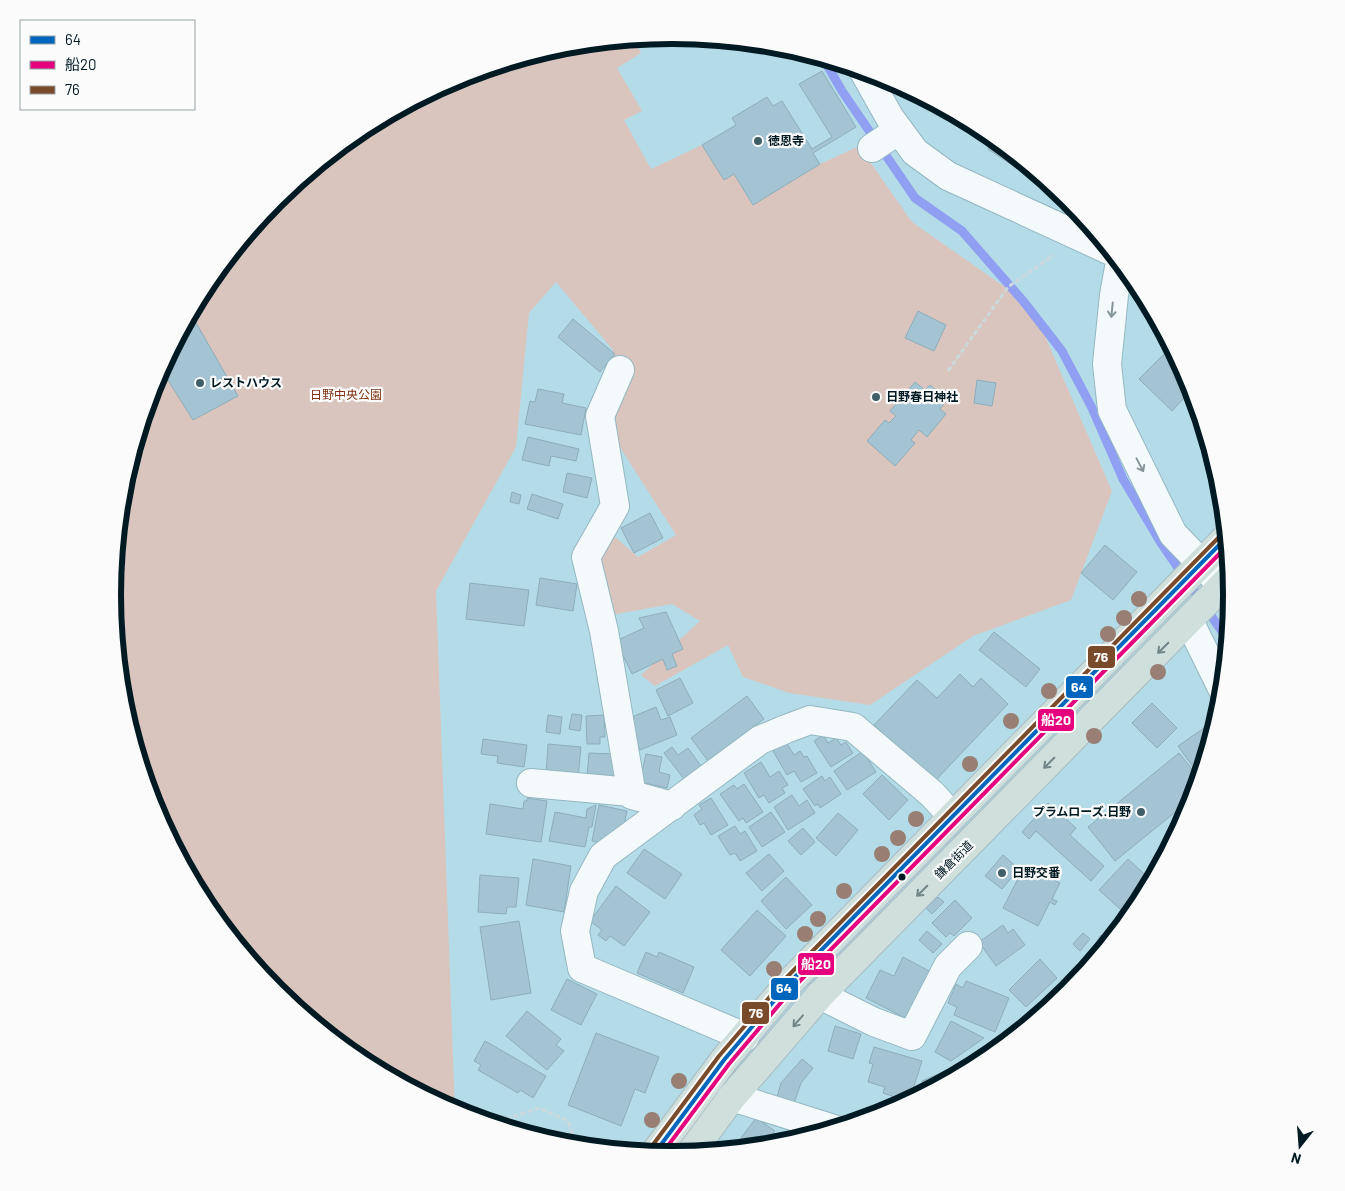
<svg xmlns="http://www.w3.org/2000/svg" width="1345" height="1191" font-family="Barlow,'Noto Sans JP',sans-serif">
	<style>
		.green { fill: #d9c5be }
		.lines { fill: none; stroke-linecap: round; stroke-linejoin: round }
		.stream { stroke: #909ff2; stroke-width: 9 }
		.building { fill: #a4c4d3; stroke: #8dadba }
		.minor-casing { stroke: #94b7c2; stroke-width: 30 }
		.major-casing { stroke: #a8bcc3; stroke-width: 30 }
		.path { stroke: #cbd8dc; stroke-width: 3; stroke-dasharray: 5 2.5; stroke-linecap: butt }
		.minor { stroke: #f4fafc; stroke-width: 28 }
		.major { stroke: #cedfdc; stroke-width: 28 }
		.bus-1-casing { stroke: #fbfbfb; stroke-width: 8 }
		.bus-2-casing { stroke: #fbfbfb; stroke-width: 8 }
		.bus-3-casing { stroke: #fbfbfb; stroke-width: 8 }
		.bus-1 { stroke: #0065bd; stroke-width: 4 }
		.bus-2 { stroke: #e5007d; stroke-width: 4 }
		.bus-3 { stroke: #7a4b2a; stroke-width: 4 }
		.tree { fill: #987e73 }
		.oneway { stroke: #86959a }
		.oneway2 { stroke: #718689 }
		.poi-dot { fill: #3f5e68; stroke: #fbfbfb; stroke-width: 2 }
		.bus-dot { fill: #001a23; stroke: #fbfbfb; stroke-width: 2 }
		.labels { text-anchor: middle; stroke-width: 4.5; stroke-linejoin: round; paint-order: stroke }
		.poi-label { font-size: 12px; font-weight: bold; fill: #001a23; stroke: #fbfbfb; text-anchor: start }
		.park-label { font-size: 12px; fill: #813113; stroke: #fbfbfb }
		.street-label { font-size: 12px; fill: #001a23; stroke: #fbfbfb }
		.rim { fill: none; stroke: #001a23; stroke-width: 6 }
		.line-badge { stroke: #fbfbfb; stroke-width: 2 }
		.badge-label { font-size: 14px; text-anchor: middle; font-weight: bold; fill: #fff }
	</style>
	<rect width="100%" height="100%" fill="#b4dce8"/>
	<path class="green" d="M634,39L641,53L617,68L642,111L624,120L651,169L702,145L724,180L734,174L753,205L820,164L859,146L912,222L1032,306L1112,491L1071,600L973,636L870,705L789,693L743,677L728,645L655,686L641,675L700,621L672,604L606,616L592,558L607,530L638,557L676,535L600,416L613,350L556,282L529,313L516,447L436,591L455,1112L361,1061L276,992L206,907L155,810L123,705L112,595L123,486L155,381L207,284L276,199L361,129L458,78L563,46Z"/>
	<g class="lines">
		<path class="stream" d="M823,58L842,91L915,198L962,231L1024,302L1062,351L1092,408L1123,479L1161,543L1223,633L1229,638"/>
	</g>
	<path class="building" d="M822,71L856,127L813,153L820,164L753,205L734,174L724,180L702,145L736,125L732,118L767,97L773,106L782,101L812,149L832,137L799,84Z
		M938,105L981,128L979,132L937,108Z
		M995,139L1040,175L1036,181L988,149Z
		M918,311L946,325L934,351L905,338Z
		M573,319L615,354L600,372L558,337Z
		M195,321L238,396L193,420L161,369L184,327Z
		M1172,346L1190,381L1194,392L1189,396L1197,405L1200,414L1184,398L1172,411L1139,379Z
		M977,380L996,383L992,406L974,403Z
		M915,382L925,390L930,385L947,400L940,409L946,414L927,437L919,430L911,440L915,443L895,466L867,441L885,420L889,423L896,416L890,411Z
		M538,389L564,394L562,403L586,408L581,435L525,424L530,401L535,402Z
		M528,437L579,449L576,461L551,456L549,466L522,460Z
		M567,473L592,478L587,498L563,492Z
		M512,492L521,495L519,504L510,502Z
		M532,494L563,504L558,519L527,509Z
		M650,513L663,538L634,553L621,528Z
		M1105,545L1137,572L1113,600L1081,573Z
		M540,578L577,584L573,611L536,605Z
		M470,583L529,590L524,626L466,619Z
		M666,612L683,649L672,654L677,666L667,670L663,659L632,674L616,641L644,628L639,618Z
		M994,632L1040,669L1026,687L979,650Z
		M960,674L973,687L981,678L1008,704L935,781L874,725L917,680L937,698Z
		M680,678L693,703L668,716L656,690Z
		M747,696L764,719L708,761L691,738Z
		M1152,703L1177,728L1157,748L1132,723Z
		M656,707L661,720L670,717L677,735L640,750L627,719Z
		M572,714L582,715L580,731L569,729Z
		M548,715L562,717L560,734L546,732Z
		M604,715L605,737H600V744H587L586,716Z
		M1217,719L1218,720L1200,777L1178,746Z
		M823,735L828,743L836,738L841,745L846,742L853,753L831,767L814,741Z
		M483,739L527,745L524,767L497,763L498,756L481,754Z
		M786,742L794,755L800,751L804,757L807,756L817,773L801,782L794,771L787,775L773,751Z
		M548,744L581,747L578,779L546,776Z
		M672,747L678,755L688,748L701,766L684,779L664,753Z
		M863,751L876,772L847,790L834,771Z
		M589,753L617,754L615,779L587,777Z
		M1179,753L1200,779L1194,797L1115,861L1088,827Z
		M646,754L662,757L659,772L670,775L667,788L640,782Z
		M761,762L770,777L779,771L788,785L782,788L785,793L769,803L764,795L759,798L744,773Z
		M882,775L908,800L889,820L863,794Z
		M822,776L825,781L830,777L841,794L820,808L818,804L815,806L803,789Z
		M744,784L763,812L746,823L743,818L739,821L720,794L734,785L737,789Z
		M792,795L799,806L807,800L815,813L788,830L774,807Z
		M527,798L547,801L541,842L486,834L490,804L523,809L524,801H527Z
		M711,798L728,825L711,835L704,823L700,825L694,815L702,809L699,805Z
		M1048,803L1076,828L1070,835L1104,866L1091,881L1036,831L1029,839L1022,832Z
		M596,805L592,827H589L585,847L549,841L555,812L586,818L587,809Z
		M599,805L627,811L624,825H620L618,837L610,845L592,841Z
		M771,812L785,832L762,847L749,827Z
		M838,813L858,830L836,856L816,838Z
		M735,826L740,834L745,831L757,851L740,861L735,853L730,855L718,836Z
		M803,828L815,842L801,855L788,841Z
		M644,849L682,874L665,899L627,873Z
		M769,854L784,871L762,891L746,873Z
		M1003,855L1019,869L1002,889L985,876Z
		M533,859L571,866L564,912L526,905Z
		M1128,859L1152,881L1138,907L1130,918L1099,890Z
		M1025,865L1060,883L1052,899L1057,901L1055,905L1050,902L1038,926L1003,908Z
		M480,875L519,878L516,907H507L506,914L478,912Z
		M786,877L812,905L786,929L761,901Z
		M616,886L650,912L624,946L610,936L606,941L598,935L602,930L590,921Z
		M938,897L944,902L932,914L926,908Z
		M955,900L972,918L954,936L950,933L946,937L932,923Z
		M757,910L786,936L750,976L721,950Z
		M519,921L531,993L491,1000L480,927Z
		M1003,925L1008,933L1013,929L1025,945L996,966L979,942Z
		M927,931L942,944L933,953L919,940Z
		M1083,933L1090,939L1080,951L1073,944Z
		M1101,935L1110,941L1093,962L1086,957Z
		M646,952L657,957L659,952L694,967L683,993L637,973Z
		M903,957L933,973L909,1020L866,998L880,970L894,976Z
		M1040,959L1057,978L1026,1007L1009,990Z
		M567,979L597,994L581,1025L551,1010Z
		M966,981L1009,998L995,1032L954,1015L957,1007L948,1003L956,984L963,988Z
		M527,1011L561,1039L556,1045L564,1051L547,1070L506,1036Z
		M951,1021L984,1038L951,1061L935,1052Z
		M835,1026L861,1034L853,1059L828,1051Z
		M596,1033L659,1057L645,1093L635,1089L621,1126L568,1105Z
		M485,1041L546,1076L533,1098L520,1090L518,1093L478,1070L481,1065L474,1061Z
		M874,1047L922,1061L909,1102L883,1093L885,1087L868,1082L873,1064L869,1063Z
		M802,1059L813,1068L801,1083L793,1106L776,1101L781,1083Z
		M950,1069L954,1077L927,1092L922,1081Z
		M756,1118L775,1131L764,1145L760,1143L756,1148L732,1150Z"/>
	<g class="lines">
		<defs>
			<path id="minor" d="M863,70L890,118L915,152L948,176L1111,251
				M872,148L899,130
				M1120,262L1114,295L1107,364L1112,410L1173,534L1222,585
				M620,370L600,416L615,506L586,557L604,631L632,795L672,806
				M1189,621L1224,692
				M531,783L631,792
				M820,995L874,1022L912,1036L948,966L968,946
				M745,1037L582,968L575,931L584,891L603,856L760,740L786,729L810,720L853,727L932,794L952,816
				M732,1097L834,1129"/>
			<path id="major" d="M654,1154L724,1060L790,982L1227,537
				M690,1154L732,1097L820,995L1231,577"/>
		</defs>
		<use href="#minor" class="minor-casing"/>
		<use href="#major" class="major-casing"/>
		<path class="path" d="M948,371L1008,287L1054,255
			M1219,510L1224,505
			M492,1124L539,1108L568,1121L576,1147
			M620,1151L629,1139"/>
		<use href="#minor" class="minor"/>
		<use href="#major" class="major"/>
		<defs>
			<path id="bus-1" d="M654,1154L724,1060L790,982L1227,537"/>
			<path id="bus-2" d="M661,1155L729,1064L795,986L1228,545"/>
			<path id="bus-3" d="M649,1150L719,1056L786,978L1223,533"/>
		</defs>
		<use href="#bus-1" class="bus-1-casing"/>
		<use href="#bus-2" class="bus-2-casing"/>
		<use href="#bus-3" class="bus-3-casing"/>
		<use href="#bus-1" class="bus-1"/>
		<use href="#bus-2" class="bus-2"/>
		<use href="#bus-3" class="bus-3"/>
	</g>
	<g class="tree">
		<circle cx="1139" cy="599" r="8"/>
		<circle cx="1124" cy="618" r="8"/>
		<circle cx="1108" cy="634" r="8"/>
		<circle cx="1158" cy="672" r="8"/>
		<circle cx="1049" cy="691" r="8"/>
		<circle cx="1011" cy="721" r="8"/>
		<circle cx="1094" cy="736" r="8"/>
		<circle cx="970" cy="764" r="8"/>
		<circle cx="916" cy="819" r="8"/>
		<circle cx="898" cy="838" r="8"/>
		<circle cx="882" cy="854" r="8"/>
		<circle cx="844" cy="891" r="8"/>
		<circle cx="818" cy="919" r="8"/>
		<circle cx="805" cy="934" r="8"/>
		<circle cx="774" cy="969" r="8"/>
		<circle cx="679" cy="1081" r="8"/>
		<circle cx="652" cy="1120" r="8"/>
	</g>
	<defs><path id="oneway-shaft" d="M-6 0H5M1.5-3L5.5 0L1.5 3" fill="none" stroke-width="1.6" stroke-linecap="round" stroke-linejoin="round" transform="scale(1.25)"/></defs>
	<g class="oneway">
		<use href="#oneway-shaft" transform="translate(1112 310) rotate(96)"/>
		<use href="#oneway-shaft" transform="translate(1140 465) rotate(62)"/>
	</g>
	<g class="oneway2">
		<use href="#oneway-shaft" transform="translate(1163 648) rotate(135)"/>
		<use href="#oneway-shaft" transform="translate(1049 763) rotate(135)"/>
		<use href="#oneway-shaft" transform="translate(922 891) rotate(135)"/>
		<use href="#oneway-shaft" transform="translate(798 1021) rotate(131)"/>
	</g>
	<g class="poi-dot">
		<circle cx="758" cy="141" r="5"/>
		<circle cx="200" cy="383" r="5"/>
		<circle cx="876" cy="397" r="5"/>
		<circle cx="1141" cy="812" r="5"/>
		<circle cx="1002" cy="873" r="5"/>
	</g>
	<circle class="bus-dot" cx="902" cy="877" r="4.5"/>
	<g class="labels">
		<g class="poi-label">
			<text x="768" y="145">徳恩寺</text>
			<text x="210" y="387">レストハウス</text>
			<text x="886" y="401">日野春日神社</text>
			<text x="1131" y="816" text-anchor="end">プラムローズ.日野</text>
			<text x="1012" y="877">日野交番</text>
		</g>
		<g class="park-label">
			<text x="346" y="399">日野中央公園</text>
		</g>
		<g class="street-label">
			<text transform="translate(954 860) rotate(-45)" y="4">鎌倉街道</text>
		</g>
	</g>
	<path d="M0 0H1345V1191H0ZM121 595a551 551 0 1 1 1102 0a551 551 0 1 1-1102 0Z" fill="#fbfbfb" fill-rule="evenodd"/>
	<path class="rim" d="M121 595a551 551 0 1 1 1102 0a551 551 0 1 1-1102 0Z"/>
	<g class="line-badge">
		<rect x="1087" y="645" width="29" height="24" rx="5" fill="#7a4b2a"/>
		<rect x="1065" y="675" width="29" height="24" rx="5" fill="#0065bd"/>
		<rect x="1037" y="708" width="38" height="24" rx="5" fill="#e5007d"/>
		<rect x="797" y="952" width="38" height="24" rx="5" fill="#e5007d"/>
		<rect x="770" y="977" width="29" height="24" rx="5" fill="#0065bd"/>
		<rect x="741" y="1001" width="29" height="24" rx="5" fill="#7a4b2a"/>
	</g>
	<g class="badge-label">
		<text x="1101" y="662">76</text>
		<text x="1079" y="692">64</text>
		<text x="1056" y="725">船20</text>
		<text x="816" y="969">船20</text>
		<text x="784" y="993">64</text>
		<text x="756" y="1018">76</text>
	</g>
	<rect x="20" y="20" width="175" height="90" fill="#fbfbfb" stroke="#97a1a5"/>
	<rect x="30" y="36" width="25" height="8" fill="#0065bd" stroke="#97a1a5"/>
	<text x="65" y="45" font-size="15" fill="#001a23">64</text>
	<rect x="30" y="61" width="25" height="8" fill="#e5007d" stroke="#97a1a5"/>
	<text x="65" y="70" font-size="15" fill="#001a23">船20</text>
	<rect x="30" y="86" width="25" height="8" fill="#7a4b2a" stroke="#97a1a5"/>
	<text x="65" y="95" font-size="15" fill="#001a23">76</text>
	<g transform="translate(1300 1146) rotate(197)" stroke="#fbfbfb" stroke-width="4" paint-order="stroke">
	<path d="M0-4L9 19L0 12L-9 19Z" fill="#001a23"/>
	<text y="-8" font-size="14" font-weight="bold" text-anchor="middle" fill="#001a23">N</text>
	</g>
</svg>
